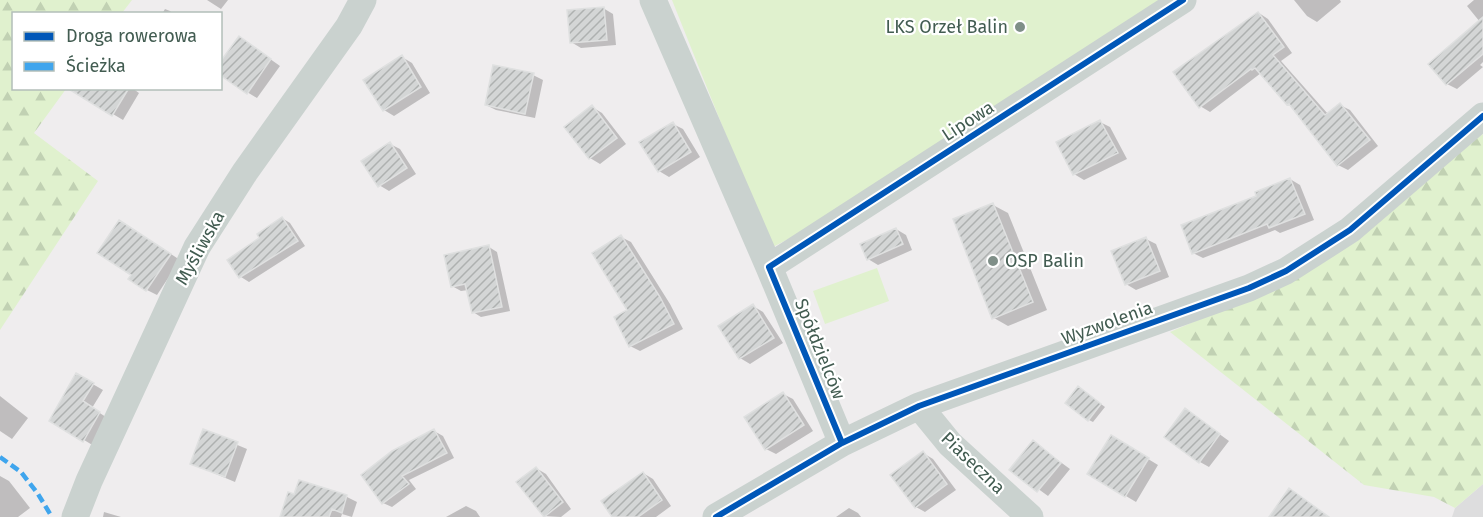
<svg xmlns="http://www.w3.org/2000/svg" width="1483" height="517" font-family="'Fira Sans',sans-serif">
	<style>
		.education { fill: #ddddde }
		.forest { fill: url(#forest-firs) }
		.pitch { fill: #e0f1ce }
		.shadow { fill: #0003 }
		.building { fill: url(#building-hatch); stroke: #dfe0e0; stroke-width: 1.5 }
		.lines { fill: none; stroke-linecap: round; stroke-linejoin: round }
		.minor { stroke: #cad2cf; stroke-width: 27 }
		.quiet { stroke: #3fa5ed; stroke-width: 4.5; stroke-dasharray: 9 4.5; stroke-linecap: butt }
		.cycleway-casing { stroke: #fff; stroke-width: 10 }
		.cycleway { stroke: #0057b8; stroke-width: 6 }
		.poi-dot { fill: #7f8f88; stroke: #fff; stroke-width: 2 }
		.labels { text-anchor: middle; stroke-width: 4.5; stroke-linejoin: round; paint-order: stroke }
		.poi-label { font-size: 18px; fill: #425c51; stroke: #fff; text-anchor: end }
		.street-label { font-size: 18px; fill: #425c51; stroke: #fff }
	</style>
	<defs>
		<pattern id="forest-firs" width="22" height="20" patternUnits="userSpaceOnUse" patternTransform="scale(1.5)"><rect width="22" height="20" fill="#e0f1ce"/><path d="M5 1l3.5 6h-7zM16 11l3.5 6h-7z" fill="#c1d1b3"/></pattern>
		<pattern id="building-hatch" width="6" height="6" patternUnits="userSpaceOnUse" patternTransform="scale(1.5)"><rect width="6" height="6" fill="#d4d6d6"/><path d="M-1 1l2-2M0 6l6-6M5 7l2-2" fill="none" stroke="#aeb1b0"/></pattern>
	</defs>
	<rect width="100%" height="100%" fill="#efedee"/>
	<path class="education" d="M1483,484V517H1452L1455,508Z"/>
	<path class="forest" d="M0,0H132L122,13L14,14V88L66,89L34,133L98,181L0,330Z
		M1483,134V484L1455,508L1434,497L1364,485L1170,332L1249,298Z"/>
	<path class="pitch" d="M672,0H1188L1032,113L771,248Z
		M877,268L889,301L825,324L813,291Z"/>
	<path class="shadow" d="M207,0H228L221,9Z
		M1294,0H1340L1341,2L1317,22L1307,16Z
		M1474,0H1483V62L1480,65L1483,67L1457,89L1447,84L1430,64L1480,22L1467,6Z
		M603,8L613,14L616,45L581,48L571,42Z
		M165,9L170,11L173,14H162Z
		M1259,13L1268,19L1292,53L1281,61L1328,114L1340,105L1350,110L1378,146L1348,170L1338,165L1292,107L1261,73L1210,112L1200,106Z
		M249,44L280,66L257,98L247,92Z
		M402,57L412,63L430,93L394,116L384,110Z
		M533,75L543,80L535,118L496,110L486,105Z
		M92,88H132L139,93L123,120L86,98Z
		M592,107L602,113L626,144L600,164L590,158Z
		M1100,122L1110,127L1127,159L1084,180L1074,174Z
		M673,124L683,129L700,157L669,177L659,171Z
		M390,144L400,149L416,174L389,191L379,185Z
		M1290,179L1300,185L1314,220L1280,233L1275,230L1203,258L1193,253L1258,197Z
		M993,205L1008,213L1047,310L1008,326L994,318Z
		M282,218L290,223L305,246L249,282L241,277L229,261L261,238Z
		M130,227L180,260L157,295L147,290L133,275Z
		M896,229L906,235L912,250L878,265L868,259Z
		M621,237L631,242L670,304L683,329L640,351L630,346L629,310Z
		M1146,239L1156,244L1169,277L1136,290L1126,284Z
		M489,247L497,252L510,311L481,317L473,312L468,290L461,291L452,286Z
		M753,306L763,312L783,343L750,364L740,358Z
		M77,375L103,390L92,408L109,419L94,446L51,420Z
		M1083,391L1105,407L1093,422L1089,420Z
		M783,394L793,399L813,431L776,454L766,449Z
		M0,396L28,418L12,439L0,431Z
		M1186,410L1229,441L1209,467L1200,462Z
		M204,431L247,449L235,482L192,464Z
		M434,431L443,436L454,458L409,480L416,489L392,507L383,503L363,475Z
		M1112,437L1158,465L1136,502L1089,474Z
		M1033,442L1070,469L1048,496L1011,469Z
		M923,453L933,459L956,490L925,512L916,507Z
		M536,468L546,474L571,509L561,517L544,516Z
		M643,473L653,479L671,506L656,517H614Z
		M0,476L9,481L30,508L18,517H0Z
		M300,481L347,497L357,502L352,517L342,514L341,517H286Z
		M466,506L476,511L480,517H446Z
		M849,508L858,513L861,517H836Z
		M104,512L121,517H103Z"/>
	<path class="building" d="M604,7L607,40L570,43L567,10Z
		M1258,12L1284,47L1273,55L1325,115L1340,103L1370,140L1337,166L1289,104L1287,105L1255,68L1252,70L1251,69L1199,108L1173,72Z
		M1483,17V54L1446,85L1428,64Z
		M239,36L271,59L247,94L220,75V62Z
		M402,55L421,87L383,111L363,80Z
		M493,65L534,73L525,114L485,105Z
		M67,88H129L112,116Z
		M592,105L617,138L589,159L564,127Z
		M1100,120L1118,153L1073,175L1056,142Z
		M673,122L691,152L658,172L639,142Z
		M390,142L407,168L378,187L361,161Z
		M1290,178L1305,214L1269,228L1267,224L1192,254L1181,225L1256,196L1255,192Z
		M993,203L1033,302L992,319L953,219Z
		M282,217L298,241L239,278L227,260L259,238L257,234Z
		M119,220L171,254L146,291L128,279L131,275L97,253Z
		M896,228L903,244L867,260L860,244Z
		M621,235L660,297L674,324L629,347L614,317L627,310L592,253Z
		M1146,237L1160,271L1125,285L1111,251Z
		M489,245L502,307L472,313L465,284L451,287L444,255Z
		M753,304L774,338L739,359L718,326Z
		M76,373L94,383L83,401L100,412L83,442L49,421Z
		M1078,386L1101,404L1088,421L1065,403Z
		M783,392L804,425L765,450L744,417Z
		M1185,408L1220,434L1199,463L1164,437Z
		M203,429L238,442L225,477L190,464Z
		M434,429L447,453L402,476L409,484L382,504L361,475L392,451Z
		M1111,435L1149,458L1125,497L1087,474Z
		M1033,440L1061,463L1037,492L1009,470Z
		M923,451L947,484L915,508L890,475Z
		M536,467L563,502L544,517L516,482Z
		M643,472L662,500L638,517H612L601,501Z
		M299,480L347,495L342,513L332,509L329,517H280L288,492L294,494Z
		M1289,488L1329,517H1269Z"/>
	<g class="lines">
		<path class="minor" d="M653,0L769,267L842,443
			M769,267L1183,0
			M919,406L950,444L1030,517
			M75,517L89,481L197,247L245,172L349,26L363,0
			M716,517L842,443L919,406L1249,288L1286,271L1350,230L1483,116"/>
		<path class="quiet" d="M0,457L21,472L38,494L52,517"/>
		<defs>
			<path id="cycleway" d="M842,443L769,267L1183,0
				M716,517L842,443L919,406L1249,288L1286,271L1350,230L1483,116"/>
		</defs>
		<use href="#cycleway" class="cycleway-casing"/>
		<use href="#cycleway" class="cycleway"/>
	</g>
	<g class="poi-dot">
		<circle cx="1020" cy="27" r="6"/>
		<circle cx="993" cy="261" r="6"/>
	</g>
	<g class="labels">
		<g class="poi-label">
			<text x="1008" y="33">LKS Orzeł Balin</text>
			<text x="1005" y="267" text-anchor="start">OSP Balin</text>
		</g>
		<g class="street-label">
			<text transform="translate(968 121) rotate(-33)" y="6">Lipowa</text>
			<text transform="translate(200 248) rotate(-61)" y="6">Myśliwska</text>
			<text transform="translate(1107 323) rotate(-20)" y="6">Wyzwolenia</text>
			<text transform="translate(820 349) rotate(68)" y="6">Spółdzielców</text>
			<text transform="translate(973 463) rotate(44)" y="6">Piaseczna</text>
		</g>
	</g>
	<rect x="12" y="12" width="210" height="78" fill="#ffffff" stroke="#b3beb9" stroke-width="1.5"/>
	<rect x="24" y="32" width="30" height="9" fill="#0057b8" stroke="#b3beb9" stroke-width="1.5"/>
	<text x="66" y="42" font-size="18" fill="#425c51">Droga rowerowa</text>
	<rect x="24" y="62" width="30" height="9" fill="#3fa5ed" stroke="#b3beb9" stroke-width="1.5"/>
	<text x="66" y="72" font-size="18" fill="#425c51">Ścieżka</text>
</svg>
